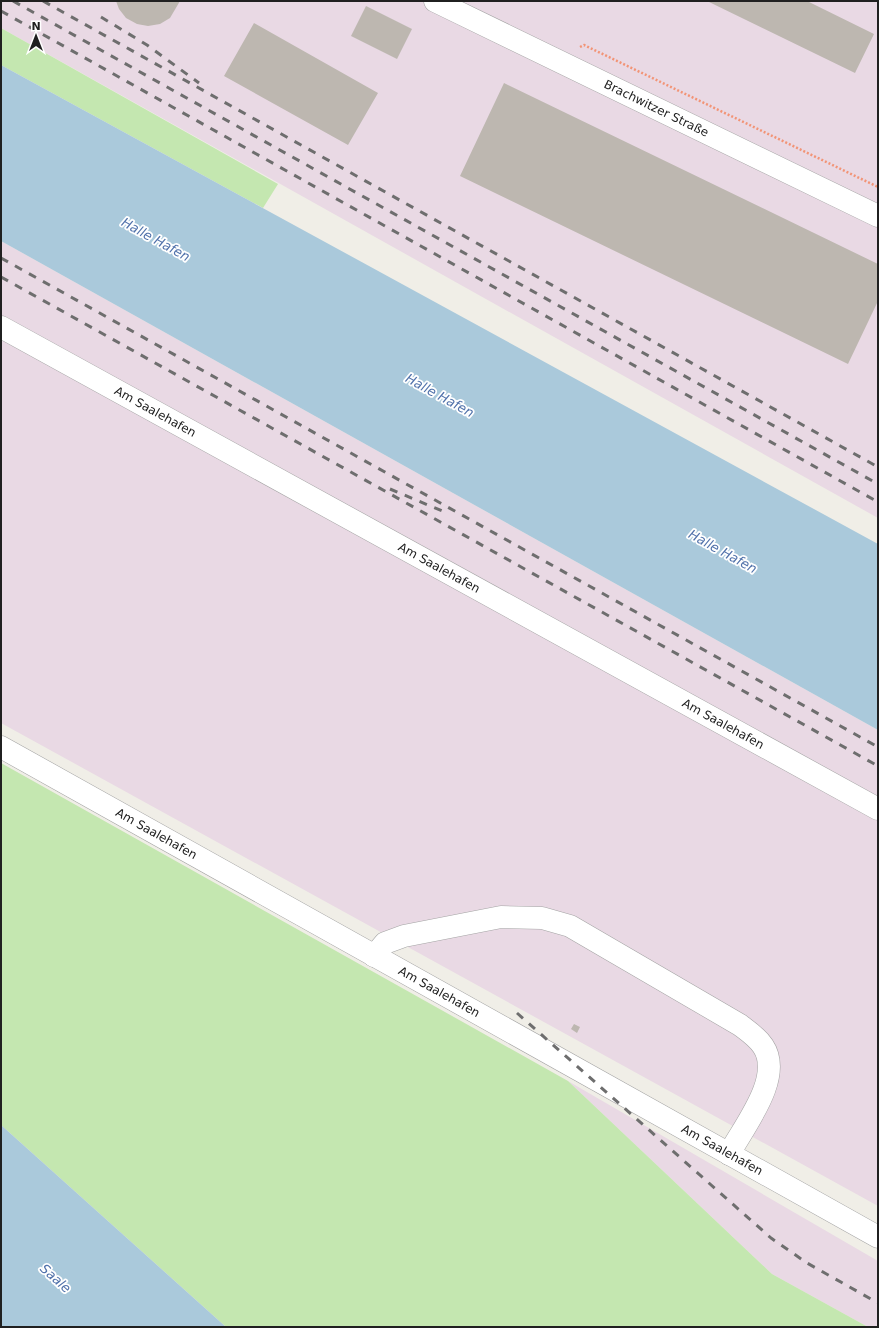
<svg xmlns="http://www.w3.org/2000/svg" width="879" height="1328" font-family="'DejaVu Sans',sans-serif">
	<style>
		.industrial { fill: #e9d9e4 }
		.grass { fill: #c4e7b0 }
		.water { fill: #aac9db }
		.building { fill: #bdb7b0 }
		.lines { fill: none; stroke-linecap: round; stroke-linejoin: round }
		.minor-casing { stroke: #a4a4a4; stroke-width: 23 }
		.path { stroke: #f29476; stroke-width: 2.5; stroke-dasharray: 2 2; stroke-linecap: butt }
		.minor { stroke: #fff; stroke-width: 22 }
		.rail { stroke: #6e6e6e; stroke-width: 3; stroke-dasharray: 8 8; stroke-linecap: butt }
		.labels { text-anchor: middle; stroke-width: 3.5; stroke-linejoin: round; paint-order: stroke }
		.street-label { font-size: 12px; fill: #202020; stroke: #fff }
		.water-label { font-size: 13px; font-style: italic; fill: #5172ab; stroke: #fff }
	</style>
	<rect width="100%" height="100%" fill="#f0eee7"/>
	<path class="industrial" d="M1,1H878V518L1,28Z
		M1,241L878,730V1206L1,723Z
		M568,1081L878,1261V1327H868L772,1274Z"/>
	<path class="grass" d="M1,28L278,184L263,208L1,65Z
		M1,763L568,1081L772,1274L868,1327H226L1,1125Z"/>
	<path class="water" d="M1,65L878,544V730L1,241Z
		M1,1125L226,1327H1Z"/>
	<path class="building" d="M116,1H180L170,18L160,24L148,26L137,24L126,18L119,9Z
		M707,1H807L874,34L855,73Z
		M366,6L412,29L397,59L351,36Z
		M254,23L378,93L348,145L224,76Z
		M504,83L878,264V301L848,364L460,176Z
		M574,1024L580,1027L577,1033L571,1029Z"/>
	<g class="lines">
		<defs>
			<g id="minor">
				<path id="s1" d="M435,1L878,216"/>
				<path id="s2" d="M1,327L878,809"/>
				<path id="s3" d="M1,747L878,1237"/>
				<path d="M374,956L385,943L404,936L501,917L542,918L570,926L740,1025C748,1031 757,1037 763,1046C784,1077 744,1126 729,1154"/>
			</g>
		</defs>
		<use href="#minor" class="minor-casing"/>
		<path class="path" d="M580,47L584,45L878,187"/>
		<use href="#minor" class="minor"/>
		<path class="rail" d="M13,1L878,484
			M43,1L878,467
			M1,11L878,502
			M101,17L147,45L199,83
			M1,258L878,747
			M1,277L878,766
			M390,489L447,513
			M517,1013L771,1238L807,1263L878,1303"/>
	</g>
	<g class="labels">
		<g class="street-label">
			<text dy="4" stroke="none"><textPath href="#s1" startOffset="246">Brachwitzer Straße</textPath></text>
			<text dy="4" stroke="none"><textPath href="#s2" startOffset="176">Am Saalehafen</textPath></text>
			<text dy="4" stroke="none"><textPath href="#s2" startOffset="500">Am Saalehafen</textPath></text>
			<text dy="4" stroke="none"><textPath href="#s2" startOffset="824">Am Saalehafen</textPath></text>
			<text dy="4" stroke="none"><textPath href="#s3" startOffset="178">Am Saalehafen</textPath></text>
			<text dy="4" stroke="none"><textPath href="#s3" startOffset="502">Am Saalehafen</textPath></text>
			<text dy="4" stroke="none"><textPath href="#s3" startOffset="826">Am Saalehafen</textPath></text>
		</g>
		<g class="water-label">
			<text transform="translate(156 239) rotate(29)" y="5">Halle Hafen</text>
			<text transform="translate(440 395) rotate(29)" y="5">Halle Hafen</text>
			<text transform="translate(723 551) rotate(29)" y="5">Halle Hafen</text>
			<text transform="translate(56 1278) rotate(42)" y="5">Saale</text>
		</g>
	</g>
	<rect width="879" height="1328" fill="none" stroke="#202020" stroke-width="4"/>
	<g transform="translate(36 36)" stroke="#ffffff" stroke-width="3" paint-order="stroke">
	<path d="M0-3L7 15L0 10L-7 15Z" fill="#202020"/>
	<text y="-6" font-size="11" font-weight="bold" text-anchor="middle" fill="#202020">N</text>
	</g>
</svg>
